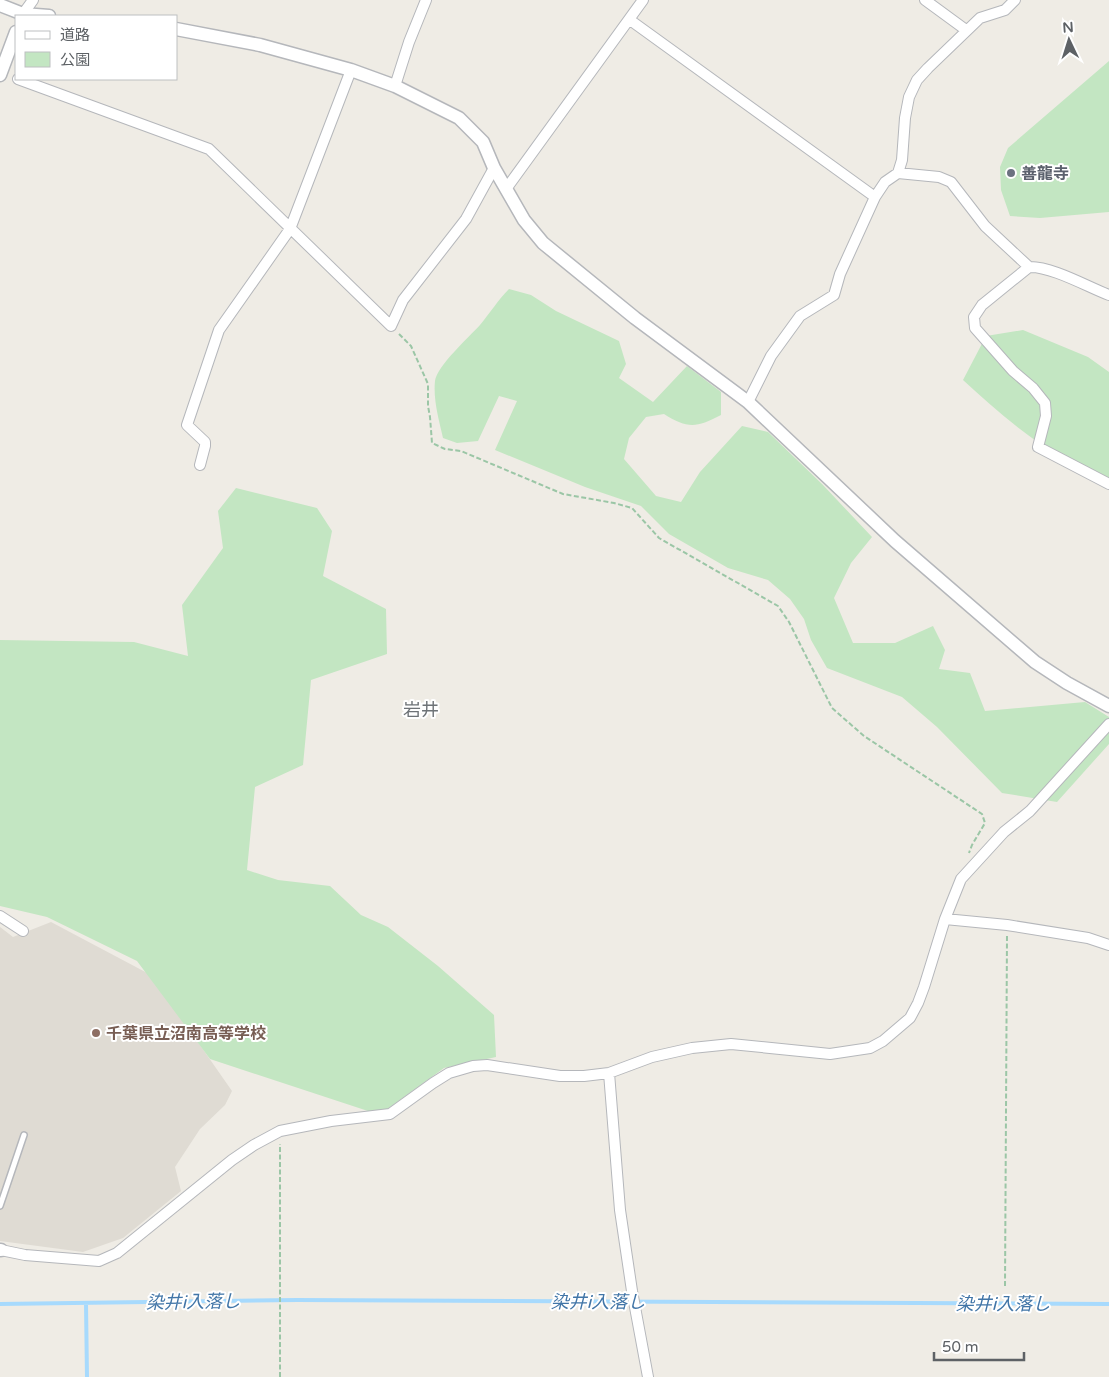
<svg xmlns="http://www.w3.org/2000/svg" width="1109" height="1377" font-family="'Varela Round','Noto Sans JP',sans-serif">
	<style>
		.education { fill: #dfdbd3 }
		.green { fill: #c3e6c2 }
		.lines { fill: none; stroke-linecap: round; stroke-linejoin: round }
		.stream { stroke: #a7dafd; stroke-width: 4 }
		.service-casing { stroke: #b5b7bb; stroke-width: 8 }
		.minor-casing { stroke: #b5b7bb; stroke-width: 12 }
		.tertiary-casing { stroke: #b5b7bb; stroke-width: 15 }
		.path { stroke: #9bc6a6; stroke-width: 2; stroke-dasharray: 5 2.5; stroke-linecap: butt }
		.service { stroke: #fff; stroke-width: 5 }
		.minor { stroke: #fff; stroke-width: 10 }
		.tertiary { stroke: #fff; stroke-width: 12 }
		.worship-dot { fill: #6b7280; stroke: #fff; stroke-width: 2 }
		.education-dot { fill: #8d6e63; stroke: #fff; stroke-width: 2 }
		.labels { text-anchor: middle; stroke-width: 4; stroke-linejoin: round; paint-order: stroke }
		.worship-label { font-size: 16px; font-weight: bold; fill: #5b616d; stroke: #fff; text-anchor: start }
		.education-label { font-size: 16px; font-weight: bold; fill: #785e54; stroke: #fff; text-anchor: start }
		.neighbourhood-label { font-size: 18px; fill: #6e7377; stroke: #fff }
		.water-label { font-size: 18px; font-style: italic; fill: #4175a7; stroke: #fff }
	</style>
	<rect width="100%" height="100%" fill="#efece5"/>
	<path class="education" d="M51,922L151,975L232,1091L225,1105L200,1129L175,1167L181,1191L123,1238L83,1252L0,1241V927L13,937Z"/>
	<path class="green" d="M1109,61V212L1040,218L1010,216L1001,190L1000,167L1008,148Z
		M509,289L531,295L556,311L619,341L626,364L619,378L653,402L687,366L721,392V415C696,428 688,429 664,414L646,417L629,438L624,459L656,496L681,502L700,472L742,426L768,432L822,484L872,537L851,563L834,598L853,643H895L933,626L945,650L939,669L970,673L985,711L1085,702L1109,717V744L1057,802L1002,793L937,727L902,697L827,668L811,640L804,619L790,599L768,580L728,568L669,534L641,506L585,487L495,450L517,401L499,396L478,441L457,443L443,438C439,420 433,400 435,381C437,366 469,337 480,325C490,313 498,300 509,289Z
		M1023,330L1088,357L1109,372V479C1055,462 1004,418 963,380L986,336Z
		M236,488L317,508L332,531L323,576L386,609L387,654L311,680L303,765L255,787L247,870L278,880L330,886L361,915L388,927L438,966L494,1015L496,1057L444,1068L386,1110L371,1112L210,1059L137,961L47,917L0,906V640L134,642L188,656L182,605L223,548L218,511Z"/>
	<g class="lines">
		<path class="stream" d="M0,1304L297,1300L1109,1304
			M86,1304L87,1377"/>
		<defs>
			<path id="service" d="M0,1206L24,1135"/>
			<path id="minor" d="M925,0L966,30
				M23,14L33,0
				M630,20L875,197
				M18,79L209,149L391,326L403,300L466,219L494,168
				M395,86L409,42L426,0
				M898,173L939,177L951,182L985,226L1029,267C1051,266 1088,287 1109,295
				M506,189L643,0
				M1029,267L982,305L974,317L975,328L1013,371L1033,388L1045,403L1046,416L1038,447L1109,484
				M748,402L771,356L800,316L834,295L840,274L875,197L885,182L898,173L902,160L905,118L909,97L917,80L928,68L980,18L1005,10L1015,0
				M200,465L205,446V442L187,425L219,330L290,229L351,70
				M0,916L23,931
				M945,919L1007,925L1088,938L1109,945
				M609,1073L620,1210L632,1291L648,1377
				M1,1250L25,1255L99,1261L117,1253L232,1160L254,1145L280,1131L331,1121L390,1114L433,1083L449,1073L473,1066L487,1065L560,1076H584L609,1073L652,1057L692,1048L731,1044L830,1054L870,1048L883,1041L910,1018L918,1003L924,987L945,919L961,879L1004,832L1030,811L1109,724"/>
			<path id="tertiary" d="M0,5L23,14L49,16
				M176,29L260,45L351,70L395,86L459,118L483,142L494,168L524,220L543,243L635,318L748,402L895,541L1035,662L1067,683L1109,706
				M0,75L16,32
				M0,1250H1"/>
		</defs>
		<use href="#service" class="service-casing"/>
		<use href="#minor" class="minor-casing"/>
		<use href="#tertiary" class="tertiary-casing"/>
		<path class="path" d="M399,334L411,346L428,384V406L430,417L432,443L445,449L461,451L563,494L614,503L632,508L659,538L778,606L789,622L832,708L864,736L982,814L985,823L972,845L969,853
			M1005,1286L1007,935
			M280,1377V1144"/>
		<use href="#service" class="service"/>
		<use href="#minor" class="minor"/>
		<use href="#tertiary" class="tertiary"/>
	</g>
	<circle class="worship-dot" cx="1011" cy="173" r="5"/>
	<circle class="education-dot" cx="96" cy="1033" r="5"/>
	<g class="labels">
		<g class="worship-label">
			<text x="1021" y="179">善龍寺</text>
		</g>
		<g class="education-label">
			<text x="106" y="1039">千葉県立沼南高等学校</text>
		</g>
		<g class="neighbourhood-label">
			<text x="421" y="716">岩井</text>
		</g>
		<g class="water-label">
			<text transform="translate(193 1302) rotate(-1)" y="6">染井i入落し</text>
			<text x="598" y="1308">染井i入落し</text>
			<text x="1003" y="1310">染井i入落し</text>
		</g>
	</g>
	<rect x="15" y="15" width="162" height="65" fill="#ffffff" stroke="#bec0c1"/>
	<rect x="25" y="31" width="25" height="8" fill="#ffffff" stroke="#bec0c1"/>
	<text x="60" y="40" font-size="15" fill="#5d6165">道路</text>
	<rect x="25" y="52" width="25" height="15" fill="#c3e6c2" stroke="#bec0c1"/>
	<text x="60" y="65" font-size="15" fill="#5d6165">公園</text>
	<g transform="translate(1069 40) rotate(356)" stroke="#ffffff" stroke-width="4" paint-order="stroke">
	<path d="M0-4L9 19L0 12L-9 19Z" fill="#5d6165"/>
	<text y="-8" font-size="14" font-weight="bold" text-anchor="middle" fill="#5d6165">N</text>
	</g>
	<path d="M934 1352v8h90v-8" fill="none" stroke="#5d6165" stroke-width="2.5"/>
	<text x="942" y="1352" font-size="15" fill="#5d6165" stroke="#ffffff" stroke-width="4" paint-order="stroke">50 m</text>
</svg>
